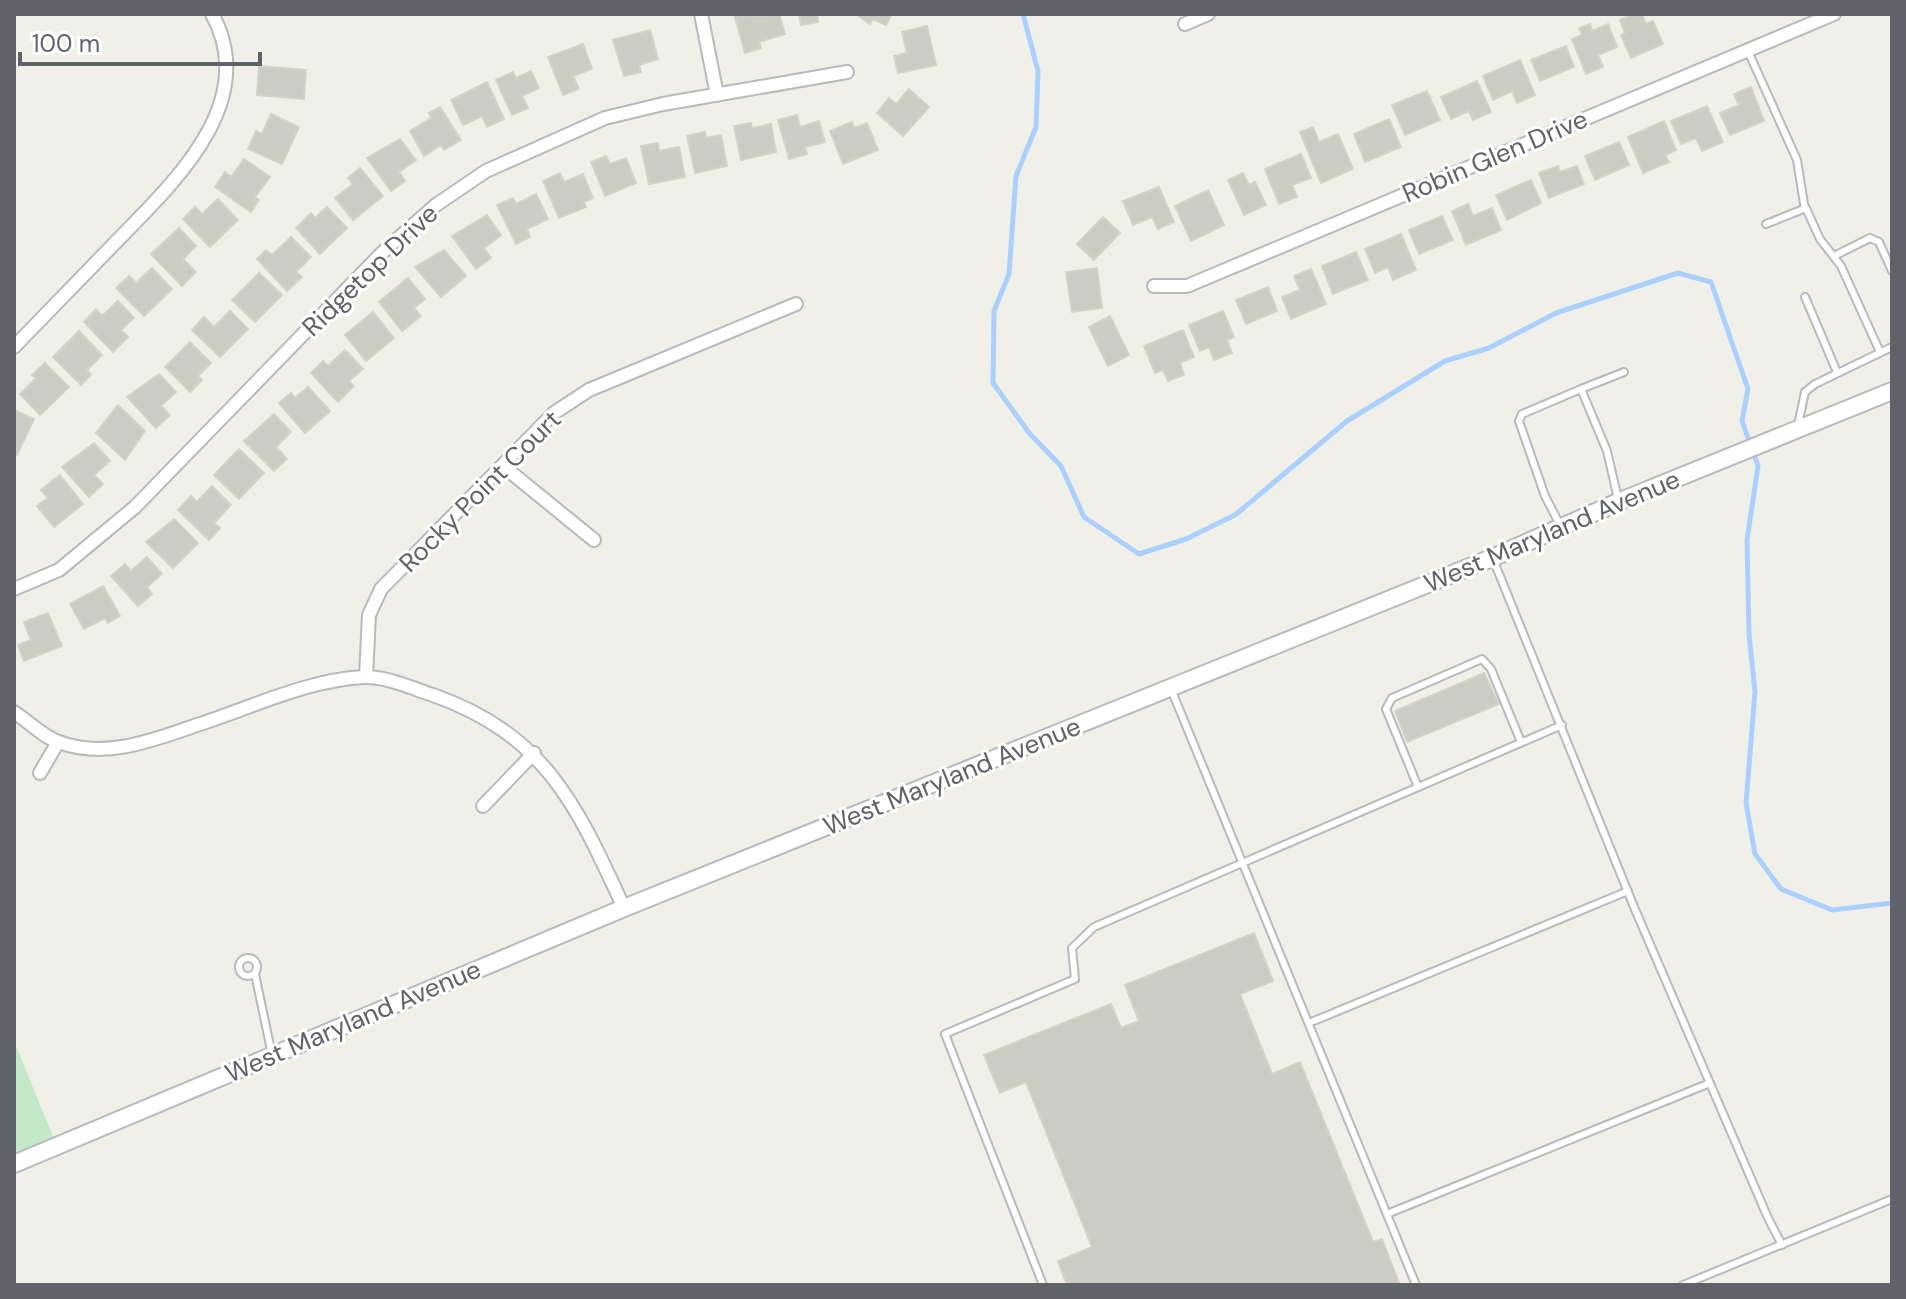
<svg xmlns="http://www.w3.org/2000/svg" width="1906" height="1299" font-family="'DM Sans',sans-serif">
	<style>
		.green { fill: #c4e9c9 }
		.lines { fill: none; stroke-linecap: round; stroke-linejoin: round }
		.stream { stroke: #aad0ff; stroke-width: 5 }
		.building { fill: #cccbc4; stroke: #d6d3c6; stroke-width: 2 }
		.service-casing { stroke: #b8b9be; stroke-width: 10 }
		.minor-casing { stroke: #b8b9be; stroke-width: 16 }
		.tertiary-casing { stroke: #b8b9be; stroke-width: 20 }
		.service { stroke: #fff; stroke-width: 6 }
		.minor { stroke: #fff; stroke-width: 12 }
		.tertiary { stroke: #fff; stroke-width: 16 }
		.labels { text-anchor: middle; stroke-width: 6; stroke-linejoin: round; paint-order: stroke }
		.street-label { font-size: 26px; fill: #5f6268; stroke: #fff }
	</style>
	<rect width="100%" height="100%" fill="#f1f0e8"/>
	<path class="green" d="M14,1041L57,1146L14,1164Z"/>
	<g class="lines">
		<path class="stream" d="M1023,14L1038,71L1036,127L1016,176L1009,274L994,311L993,383L1030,434L1061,466L1084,517L1139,554L1186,539L1235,515L1347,421L1445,361L1489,348L1556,313L1678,273L1711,282L1748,389L1742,421L1758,466L1747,540L1749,634L1755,692L1746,803L1755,854L1781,889L1832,910L1892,903"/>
	</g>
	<path class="building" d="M734,14L759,17L779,14L785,34L759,42L761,48L745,53Z
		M799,14H817L818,22L801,25Z
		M856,14H892L886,25L873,19L870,24Z
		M1634,14H1642L1646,24L1653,21L1663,44L1631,58L1621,35L1625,33L1620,20Z
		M1590,24L1592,31L1608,24L1617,47L1598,55L1603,67L1586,74L1572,39L1582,35L1579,28Z
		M927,26L936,65L898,73L894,56L907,53L902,32Z
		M650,30L658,59L639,65L641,72L624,76L613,40Z
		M583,44L592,69L573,76L579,89L563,95L548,57Z
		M1566,46L1574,67L1540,81L1531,60Z
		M1520,60L1535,95L1517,103L1512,91L1493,100L1483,76Z
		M259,66L306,70L304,99L257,95Z
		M531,71L539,88L522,96L528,108L512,115L496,80L513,72L516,78Z
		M1477,81L1491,112L1473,120L1469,111L1451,119L1441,97Z
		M487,82L504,119L487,127L482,116L463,125L451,100Z
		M1751,87L1764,121L1730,135L1720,113L1739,105L1734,94Z
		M909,89L929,107L903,136L877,113L889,98L896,104Z
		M1427,91L1440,120L1405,135L1392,105Z
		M1707,106L1723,142L1702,151L1696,138L1681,144L1671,121Z
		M440,107L461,140L444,150L441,145L424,156L410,131L431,118L429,113Z
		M271,114L299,127L282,164L248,149L256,131L262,134Z
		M797,115L800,127L819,121L825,142L805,147L807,154L789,159L778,120Z
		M1389,119L1401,147L1365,162L1354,134Z
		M1664,121L1676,150L1665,155L1669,162L1643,173L1628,137Z
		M852,122L854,128L867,123L878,150L843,164L830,131Z
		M751,123L752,128L771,124L776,152L741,160L734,126Z
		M1313,127L1319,142L1338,134L1353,169L1321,183L1300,132Z
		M705,132L706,138L721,135L727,166L695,173L687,136Z
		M400,139L416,160L399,172L405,181L391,191L367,158Z
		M1619,142L1629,165L1595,180L1585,156Z
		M658,143L659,151L679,147L685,177L649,184L641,146Z
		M1301,154L1311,178L1292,185L1297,197L1279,204L1265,169Z
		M606,156L610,164L626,158L636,183L605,196L591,162Z
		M244,159L270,177L255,197L259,200L251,212L215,187L225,172L231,177Z
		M1558,166L1560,172L1577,166L1584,184L1549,198L1539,173Z
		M360,168L383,196L353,220L335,198L353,184L348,178Z
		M560,173L564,182L583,174L593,198L584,202L586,207L559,218L543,181Z
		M1243,173L1249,185L1255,182L1266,205L1244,215L1228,180Z
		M1531,180L1541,203L1507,220L1496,195Z
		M1159,187L1174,222L1158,229L1152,217L1133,225L1123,201Z
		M1208,190L1224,225L1191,241L1175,206Z
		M536,194L548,219L527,229L530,237L516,244L497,205L513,198L516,204Z
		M218,199L238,220L210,247L183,219L195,207L202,214Z
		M1468,204L1473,216L1492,208L1501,230L1466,245L1452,211Z
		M327,207L347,228L320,254L296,228L311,213L315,218Z
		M487,215L501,235L484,248L491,258L476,269L452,236Z
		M1442,216L1453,240L1419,254L1409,230Z
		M1103,217L1120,233L1094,260L1077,244Z
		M179,228L196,246L183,259L196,272L182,286L151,254Z
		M1401,234L1416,270L1393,280L1388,267L1375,273L1365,249Z
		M291,237L311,257L296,272L302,277L287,291L257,259L266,250L272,255Z
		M444,250L466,276L441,297L415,267Z
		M1356,252L1368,280L1333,294L1322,266Z
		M152,268L172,289L144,316L116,288L129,276L136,283Z
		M1097,268L1102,308L1072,312L1066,272Z
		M1311,269L1326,304L1291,319L1282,297L1300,290L1294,276Z
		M259,273L282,295L255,322L232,300Z
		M408,278L425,299L414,308L421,316L402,331L379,302Z
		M1268,287L1277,311L1246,324L1236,300Z
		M118,301L134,318L121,330L128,337L113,352L84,322L96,309L102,316Z
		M230,311L248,329L220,357L192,330L204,317L214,327Z
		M1223,311L1234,337L1227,340L1232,353L1214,360L1209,347L1200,351L1189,325Z
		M373,312L394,338L366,361L345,335Z
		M1110,316L1129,355L1108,366L1089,327Z
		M1183,330L1194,357L1180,363L1184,375L1168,381L1163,370L1155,373L1144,346Z
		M79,331L102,355L87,370L91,375L81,385L53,357Z
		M190,342L211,363L198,376L202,380L190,392L165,367Z
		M345,350L363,369L349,381L354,386L338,402L311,373L323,361L328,366Z
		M45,363L69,387L40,415L20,394L36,378L32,375Z
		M159,374L176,392L161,406L170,415L156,428L127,397Z
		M308,387L330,411L305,433L279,403L291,393L295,398Z
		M118,405L145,431L125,460L96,433Z
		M14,410L34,419L17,455L14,453Z
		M274,414L291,432L276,447L287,459L274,471L244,441Z
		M94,443L110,461L94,475L103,484L89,497L62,467Z
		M239,449L264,473L239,499L214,475Z
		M60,475L83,504L54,527L37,506L48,498L41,490Z
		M212,486L231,505L214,523L220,528L209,540L178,510L191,496L197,502Z
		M174,519L198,543L173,568L146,542Z
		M147,557L162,574L147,587L152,594L138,606L111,576L125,564L131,571Z
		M103,586L120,616L108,623L105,618L84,629L70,604Z
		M48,613L62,646L24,661L18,645L31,640L24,622Z
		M1484,673L1499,704L1407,742L1395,711Z
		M1254,933L1273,981L1240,994L1272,1074L1300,1062L1373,1242L1382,1239L1400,1285H1067L1058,1261L1092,1247L1026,1082L1000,1093L984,1055L1111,1004L1121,1028L1139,1021L1125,985Z"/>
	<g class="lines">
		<defs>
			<path id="service" d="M1748,51L1797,160L1804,204L1820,239L1841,266L1880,352
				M1766,224L1806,208
				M1834,256L1870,238L1879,242L1892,271
				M1805,297L1837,372
				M1798,425L1805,392L1815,384L1892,347
				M1618,499L1607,451L1581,389L1624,372
				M1560,525L1545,496L1519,421L1522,414L1581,389
				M1493,559L1634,907L1768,1218L1782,1245
				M1171,689L1416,1285
				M1418,787L1386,709L1392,698L1482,659L1491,669L1521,742
				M239 967a9 9 0 1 1 18 0a9 9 0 1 1-18 0Z
				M255,974L272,1055
				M1309,1023L1628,891
				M1387,1214L1710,1083
				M1043,1285L945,1034L1075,979L1072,948L1094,927L1562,725
				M1683,1285L1892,1199"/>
			<path id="minor" d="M701,14L717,95
				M1185,24L1208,14
				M1154,286H1187L1834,14
				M14,347C47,313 80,279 113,245C170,186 262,104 212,14
				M503,466L594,540
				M14,589L59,570L135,507L385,250L436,205L486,171L605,118L663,104L847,72
				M366,677L369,615L381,589L554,413L589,390L796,304
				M14,712C28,721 43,737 59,742C106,760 156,739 200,724C252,707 308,680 363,677C386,676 411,688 433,695C546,735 577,806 624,908
				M40,773L58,742
				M483,806L534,753"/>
			<path id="tertiary" d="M14,1164L624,908L1492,558L1618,502L1892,391"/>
		</defs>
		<use href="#service" class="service-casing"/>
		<use href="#minor" class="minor-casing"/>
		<use href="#tertiary" class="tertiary-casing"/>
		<use href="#service" class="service"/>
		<use href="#minor" class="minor"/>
		<use href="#tertiary" class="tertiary"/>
	</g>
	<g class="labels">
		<g class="street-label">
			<text transform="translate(1495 156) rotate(-23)" y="9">Robin Glen Drive</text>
			<text transform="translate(370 270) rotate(-44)" y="9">Ridgetop Drive</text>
			<text transform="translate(480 491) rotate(-45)" y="9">Rocky Point Court</text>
			<text transform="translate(1552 531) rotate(-23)" y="9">West Maryland Avenue</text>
			<text transform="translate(952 776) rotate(-22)" y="9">West Maryland Avenue</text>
			<text transform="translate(353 1021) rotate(-23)" y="9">West Maryland Avenue</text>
		</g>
	</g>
	<rect width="1906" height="1299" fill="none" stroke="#5f6268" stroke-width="32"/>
	<path d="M20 52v12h240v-12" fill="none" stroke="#5f6268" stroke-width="4"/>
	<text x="32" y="52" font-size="24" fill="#5f6268" stroke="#ffffff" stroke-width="6" paint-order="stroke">100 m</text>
</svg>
